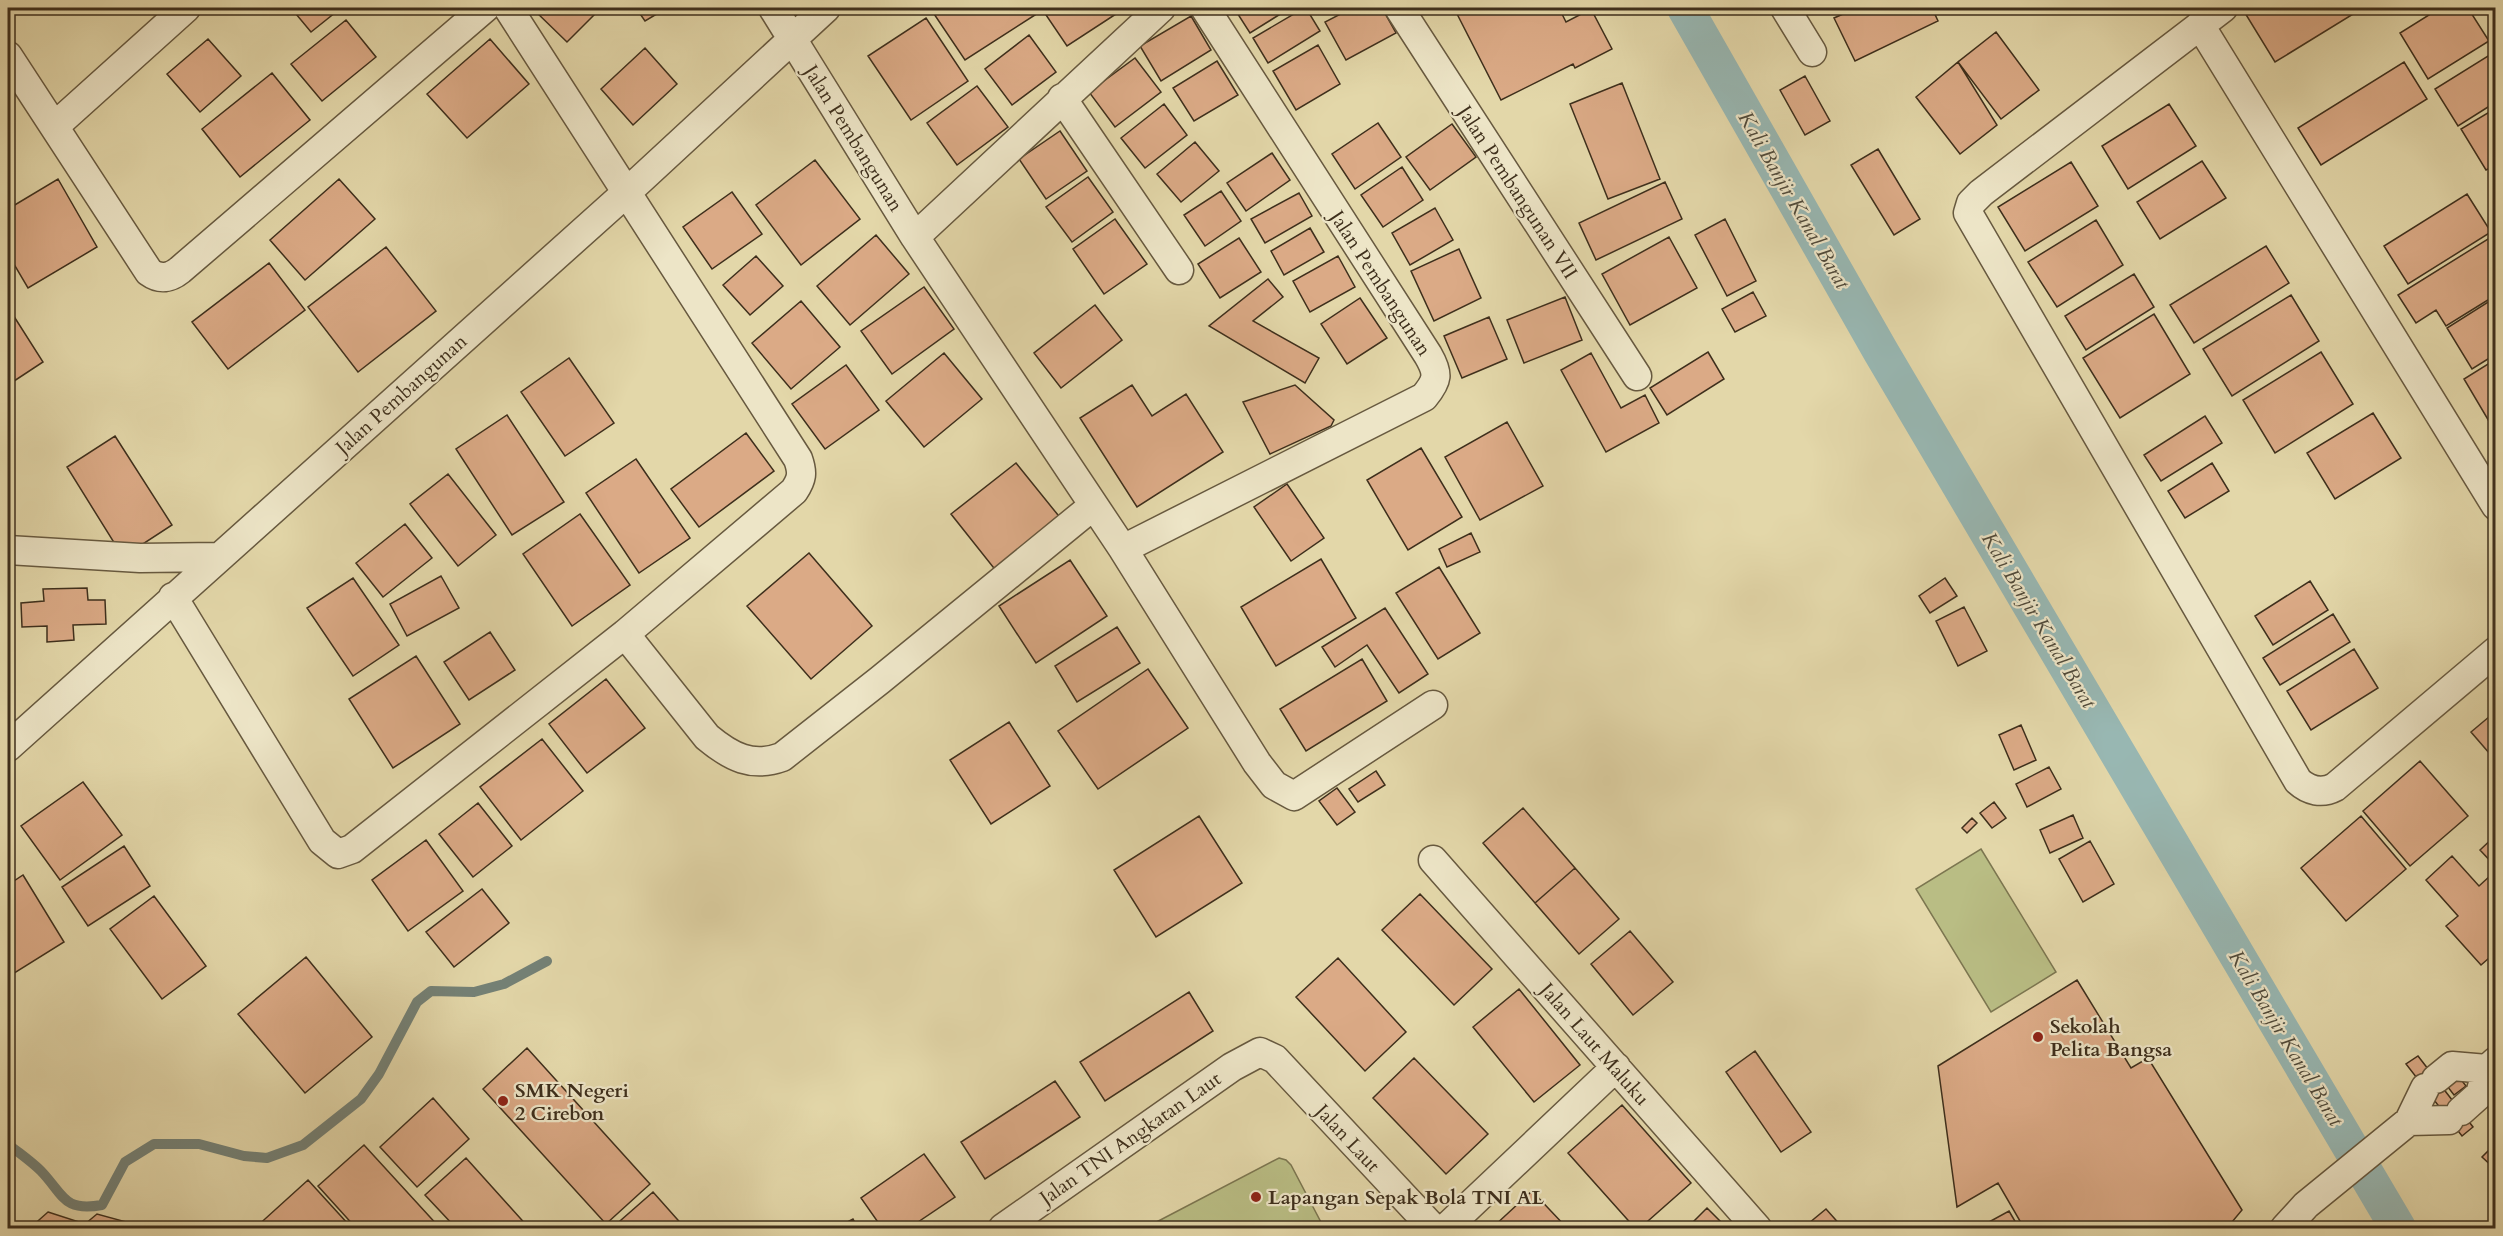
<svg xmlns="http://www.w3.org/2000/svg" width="2503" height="1236" font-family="Cardo,serif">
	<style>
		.green { fill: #b9bd84; stroke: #7c7650; stroke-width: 1.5 }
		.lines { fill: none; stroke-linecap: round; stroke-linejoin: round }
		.stream { stroke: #748176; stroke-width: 10 }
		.canal { stroke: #98b7b2; stroke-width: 36 }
		.building { fill: #dbaa86; stroke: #3e2f1c; stroke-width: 1.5 }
		.minor-casing { stroke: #67593f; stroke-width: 31 }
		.minor { stroke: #ede5c7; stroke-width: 28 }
		.poi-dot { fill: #8f2418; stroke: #ede5c7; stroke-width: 2 }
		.labels { text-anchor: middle; stroke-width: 4.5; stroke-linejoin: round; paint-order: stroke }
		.street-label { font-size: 20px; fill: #3e2f1c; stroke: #ede5c7 }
		.poi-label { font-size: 20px; font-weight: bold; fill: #3e2f1c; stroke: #ede5c7; text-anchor: start }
		.water-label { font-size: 21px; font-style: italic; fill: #504a3a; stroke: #ede5c7 }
	</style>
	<rect width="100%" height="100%" fill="#e3d7a9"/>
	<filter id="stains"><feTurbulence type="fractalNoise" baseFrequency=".00333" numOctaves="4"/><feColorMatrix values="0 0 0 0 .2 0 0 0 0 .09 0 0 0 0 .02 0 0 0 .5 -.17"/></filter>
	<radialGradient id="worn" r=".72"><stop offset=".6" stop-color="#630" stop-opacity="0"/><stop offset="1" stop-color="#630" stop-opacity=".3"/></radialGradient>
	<path class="green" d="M1981,849L2056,972L1991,1012L1916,889Z
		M1279,1158L1286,1160L1291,1165L1324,1228H1145Z"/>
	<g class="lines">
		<path class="stream" d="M8,1144C19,1153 31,1161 41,1171C64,1195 63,1212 102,1205L125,1162L154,1144H199L244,1156L267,1158L303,1145L361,1099L379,1074L417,1002L431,991L474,992L504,984L547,961"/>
		<path class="canal" d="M1685,8L1881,352L2398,1228"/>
	</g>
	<path class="building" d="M291,8H341L311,32Z
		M532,8H601L567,42Z
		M636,8H667L645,21Z
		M930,8H1030L1035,15L965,60Z
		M1051,8H1111L1116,14L1067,46L1044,12Z
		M1234,8H1290L1250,33Z
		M1304,8H1306L1320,31L1268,63L1253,38Z
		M1352,8H1382L1396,33L1346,60L1325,22Z
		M1454,8H1559L1566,22L1591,9L1612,49L1575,68L1573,64L1501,100Z
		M1857,8H1932L1938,21L1855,61L1834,18Z
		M2254,8H2363L2275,62L2245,13Z
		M2440,8H2468L2489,41L2428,79L2400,33Z
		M1191,16L1211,50L1161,81L1140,46Z
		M926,18L968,81L911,120L868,56Z
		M346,20L376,57L322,101L291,64Z
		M1996,32L2039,90L2001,119L1958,62Z
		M1029,35L1056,72L1012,105L985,69Z
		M208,39L241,76L200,112L167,74Z
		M490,39L529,84L467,138L427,94Z
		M1318,45L1340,84L1296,110L1273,71Z
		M645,48L677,84L633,125L601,89Z
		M2496,51V102L2458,126L2435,89Z
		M1135,58L1161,92L1115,127L1089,92Z
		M1217,61L1238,95L1194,121L1173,88Z
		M1958,62L1997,125L1960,154L1916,97Z
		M2404,62L2427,99L2321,165L2298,128Z
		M272,73L310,120L240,177L202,129Z
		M1805,76L1830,121L1805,135L1780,90Z
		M1622,83L1660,179L1608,199L1570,104Z
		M977,86L1008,127L957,165L927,123Z
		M1164,104L1187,135L1145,168L1121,138Z
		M2169,104L2196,146L2128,189L2102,146Z
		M2496,108V165L2486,170L2461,129Z
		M1378,123L1401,157L1355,189L1332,154Z
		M1452,124L1476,157L1430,190L1406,157Z
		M1060,131L1087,171L1046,199L1019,159Z
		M1195,142L1219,171L1181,202L1157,174Z
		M1878,149L1920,219L1894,235L1851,165Z
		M1272,153L1290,180L1246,211L1227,183Z
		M815,160L860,219L801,265L756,205Z
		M2202,161L2226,198L2160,239L2137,202Z
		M2071,162L2098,206L2025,251L1998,207Z
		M1402,167L1423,200L1383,227L1361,195Z
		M1088,177L1113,212L1072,242L1046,207Z
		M58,179L97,247L28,288L8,254V209Z
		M339,179L375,219L305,280L270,240Z
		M1665,182L1682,219L1596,260L1579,223Z
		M1221,191L1241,221L1205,246L1184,215Z
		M732,192L762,234L712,269L683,227Z
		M1299,193L1312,216L1265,243L1251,219Z
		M2467,194L2491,232L2408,284L2384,246Z
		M1435,208L1453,240L1410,265L1392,233Z
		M1115,219L1147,264L1104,294L1073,249Z
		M1725,219L1756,281L1727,296L1695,235Z
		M2096,220L2123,265L2057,307L2028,262Z
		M1310,228L1324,252L1284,275L1271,251Z
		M2496,234V295L2446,326L2436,310L2416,323L2398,295Z
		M876,235L909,274L850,325L817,286Z
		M1669,237L1697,288L1630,325L1602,274Z
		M1239,238L1261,272L1220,298L1198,264Z
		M2266,246L2289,283L2194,343L2170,305Z
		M386,247L436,311L358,372L308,307Z
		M1459,249L1481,298L1434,321L1411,271Z
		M756,256L783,286L750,315L723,285Z
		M1338,256L1355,287L1310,312L1293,281Z
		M269,263L305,310L228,369L192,322Z
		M2134,274L2154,307L2086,350L2065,316Z
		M1268,279L1283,297L1253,321L1319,358L1305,383L1209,326Z
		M924,287L954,329L892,374L861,331Z
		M1753,292L1766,316L1735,332L1722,309Z
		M2291,295L2319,341L2232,396L2203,349Z
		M1565,297L1582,340L1524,363L1507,320Z
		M2496,297V354L2472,369L2447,328Z
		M1360,298L1387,338L1347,364L1321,324Z
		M801,301L840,347L791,389L752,343Z
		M1095,305L1122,340L1061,388L1034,353Z
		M8,307L43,362L8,385Z
		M2154,314L2190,374L2120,418L2083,358Z
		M1489,317L1507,359L1462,378L1444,336Z
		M1708,352L1724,379L1667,415L1650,388Z
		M2321,352L2353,404L2275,453L2243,400Z
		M944,353L982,399L924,447L886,401Z
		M1591,353L1621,408L1645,395L1659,423L1606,452L1561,370Z
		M569,358L614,423L565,456L521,392Z
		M2496,359V420L2490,423L2464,379Z
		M846,365L879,410L825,449L792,404Z
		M1132,385L1152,416L1186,394L1223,452L1137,507L1080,418Z
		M1295,385L1334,420L1331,426L1270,454L1243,402Z
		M2373,413L2401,458L2335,499L2307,453Z
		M507,415L564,502L512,535L456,449Z
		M2205,416L2222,443L2161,481L2144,455Z
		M1507,422L1543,486L1480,520L1445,457Z
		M746,433L774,471L699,527L671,489Z
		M115,436L172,525L123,557L67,467Z
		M1421,448L1462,517L1408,550L1367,480Z
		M636,459L690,538L639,573L586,493Z
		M1016,463L1062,520L997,572L951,514Z
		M2212,463L2229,491L2185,518L2168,491Z
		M448,474L496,535L458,566L410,504Z
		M1287,484L1324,538L1291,561L1254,507Z
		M580,514L630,585L572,626L523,554Z
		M405,524L432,558L383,597L356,563Z
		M1471,533L1480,552L1447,567L1439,549Z
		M809,553L872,626L811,679L747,606Z
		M1321,559L1356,618L1276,666L1241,607Z
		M1070,560L1107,616L1036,663L999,606Z
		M1439,567L1480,633L1438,659L1396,593Z
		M441,576L459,608L407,636L390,604Z
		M353,578L399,645L353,676L307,608Z
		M1945,578L1957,596L1930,613L1919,596Z
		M2310,581L2328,610L2273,645L2255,616Z
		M87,588L88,600H105L106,624L73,625L74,640L47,642V626L22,627L21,603L44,601L43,589Z
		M1964,607L1987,651L1958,666L1936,621Z
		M1385,608L1428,674L1399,693L1367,645L1335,667L1322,647Z
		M2333,614L2350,642L2280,685L2263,658Z
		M1117,627L1140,663L1077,702L1055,666Z
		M490,632L515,670L469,700L444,662Z
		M2354,649L2378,688L2311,730L2287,691Z
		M416,656L460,724L393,768L349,699Z
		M1362,659L1387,701L1306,751L1280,709Z
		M1148,669L1188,728L1098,789L1058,731Z
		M606,679L645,728L587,773L549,724Z
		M2496,711V761L2471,732Z
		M1009,722L1050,786L991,824L950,760Z
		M2021,725L2036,760L2014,770L1999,735Z
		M542,739L583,791L521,840L480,787Z
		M2420,761L2468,816L2410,866L2363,811Z
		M2049,767L2061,789L2027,807L2016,784Z
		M1376,771L1385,785L1358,802L1349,789Z
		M83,782L122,835L60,880L21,826Z
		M1337,788L1355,812L1337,825L1319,801Z
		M1994,802L2006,818L1992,828L1980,813Z
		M478,803L512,846L473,877L439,834Z
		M1523,808L1575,868L1535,903L1483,843Z
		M2073,815L2083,838L2050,853L2040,830Z
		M1199,816L1242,883L1156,937L1114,870Z
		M2361,816L2406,869L2346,921L2301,868Z
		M1972,818L1977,823L1967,833L1962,828Z
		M2496,835V867L2480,850Z
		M426,840L463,891L408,931L372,880Z
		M2090,841L2114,884L2083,902L2059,859Z
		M124,846L150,886L88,926L62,887Z
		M2452,856L2479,886L2491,875L2496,881V952L2481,965L2446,926L2458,916L2426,880Z
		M1575,868L1619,919L1579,954L1535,903Z
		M23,875L64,942L8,977V885Z
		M482,889L509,923L454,967L426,932Z
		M1420,894L1492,969L1454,1005L1382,930Z
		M154,896L206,966L162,999L110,929Z
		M1630,931L1673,982L1633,1015L1591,964Z
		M306,957L372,1037L305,1093L238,1014Z
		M1338,958L1406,1032L1365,1071L1296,997Z
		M2077,980L2131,1068L2148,1058L2242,1210L2227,1228H2024L1998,1183L1957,1207L1938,1066Z
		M1519,989L1580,1065L1534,1102L1473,1027Z
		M1189,992L1213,1031L1105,1101L1080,1062Z
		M527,1048L650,1184L606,1224L483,1089Z
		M1755,1051L1811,1132L1781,1152L1726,1072Z
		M2418,1056L2473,1127L2462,1136L2406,1064Z
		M1414,1058L1488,1134L1446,1174L1373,1098Z
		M2456,1073L2466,1086L2454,1095L2444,1082Z
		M1055,1081L1080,1117L985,1179L961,1142Z
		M433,1098L469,1139L417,1187L380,1147Z
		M1622,1105L1691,1183L1640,1228H1635L1568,1153Z
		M2496,1143V1170L2482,1157Z
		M364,1145L440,1228H356L318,1186Z
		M924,1154L955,1197L909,1228H882L861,1198Z
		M466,1158L529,1228H456L425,1195Z
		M308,1180L349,1225L345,1228H255Z
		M1532,1191L1567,1228H1495L1493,1227Z
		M653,1192L685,1228H612Z
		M1707,1208L1727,1228H1687Z
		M1826,1209L1843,1228H1803Z
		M2009,1211L2019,1228H1978Z
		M48,1212L85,1224L97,1214L130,1223L124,1228H30Z
		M853,1219L858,1228H836Z"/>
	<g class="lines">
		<defs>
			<path id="minor" d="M773,8L915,237L1123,549L1257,763L1274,785L1294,796L1433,705
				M1399,8L1637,376
				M1785,8L1812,52
				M2223,8L1981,193L1971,203L1968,213L2298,781C2309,791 2322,794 2335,787L2496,651
				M2200,25L2496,506
				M8,56L149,272C160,280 170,278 180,270L485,8
				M1062,98L1179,270
				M55,126L186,8
				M915,237L1161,8
				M1123,549L1424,397C1438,380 1439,374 1428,355L1205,8
				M8,550L140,558L218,557
				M173,597L322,841L338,854L352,849L625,634L794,491C802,479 803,473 798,459L508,8
				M625,634L707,737C731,757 752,768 782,757L880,680L1093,506
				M8,747L626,193L826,8
				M1433,860L1757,1228
				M2436,1079L2452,1066L2487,1069
				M2461,1111L2480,1094L2487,1069L2496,1061
				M2409,1121L2449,1120
				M1003,1228L1232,1067L1260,1052L1275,1059L1433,1228
				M1446,1228L1616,1067
				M2285,1228L2306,1205L2409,1121L2425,1088"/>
		</defs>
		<use href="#minor" class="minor-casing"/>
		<use href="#minor" class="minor"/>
	</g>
	<g class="poi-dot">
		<circle cx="2038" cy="1037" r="6"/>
		<circle cx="503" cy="1101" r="6"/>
		<circle cx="1256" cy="1197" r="6"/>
	</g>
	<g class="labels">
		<g class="street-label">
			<text transform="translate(854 138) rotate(58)" y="7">Jalan Pembangunan</text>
			<text transform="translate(1518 192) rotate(57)" y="7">Jalan Pembangunan VII</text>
			<text transform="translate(1381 283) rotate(57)" y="7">Jalan Pembangunan</text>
			<text transform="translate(401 394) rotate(-42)" y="7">Jalan Pembangunan</text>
			<text transform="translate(1595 1044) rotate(49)" y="7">Jalan Laut Maluku</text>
			<text transform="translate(1130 1138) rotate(-35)" y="7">Jalan TNI Angkatan Laut</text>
			<text transform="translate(1348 1138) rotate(47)" y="7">Jalan Laut</text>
		</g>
		<g class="poi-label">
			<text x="2050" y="1033">Sekolah<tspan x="2050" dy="23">Pelita Bangsa</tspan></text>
			<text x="515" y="1097">SMK Negeri<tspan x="515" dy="23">2 Cirebon</tspan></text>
			<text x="1268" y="1204">Lapangan Sepak Bola TNI AL</text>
		</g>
		<g class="water-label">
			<text transform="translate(1794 200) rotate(60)" y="7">Kali Banjir Kanal Barat</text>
			<text transform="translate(2039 620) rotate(59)" y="7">Kali Banjir Kanal Barat</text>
			<text transform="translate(2286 1038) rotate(59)" y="7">Kali Banjir Kanal Barat</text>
		</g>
	</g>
	<rect width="2503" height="1236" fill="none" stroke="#e3d7a9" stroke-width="30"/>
	<rect x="9" y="9" width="2485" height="1218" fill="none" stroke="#3e2f1c" stroke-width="3"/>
	<rect x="15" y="15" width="2473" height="1206" fill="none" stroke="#3e2f1c" stroke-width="1.5"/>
	<rect width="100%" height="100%" filter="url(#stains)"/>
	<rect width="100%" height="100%" fill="url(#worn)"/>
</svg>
